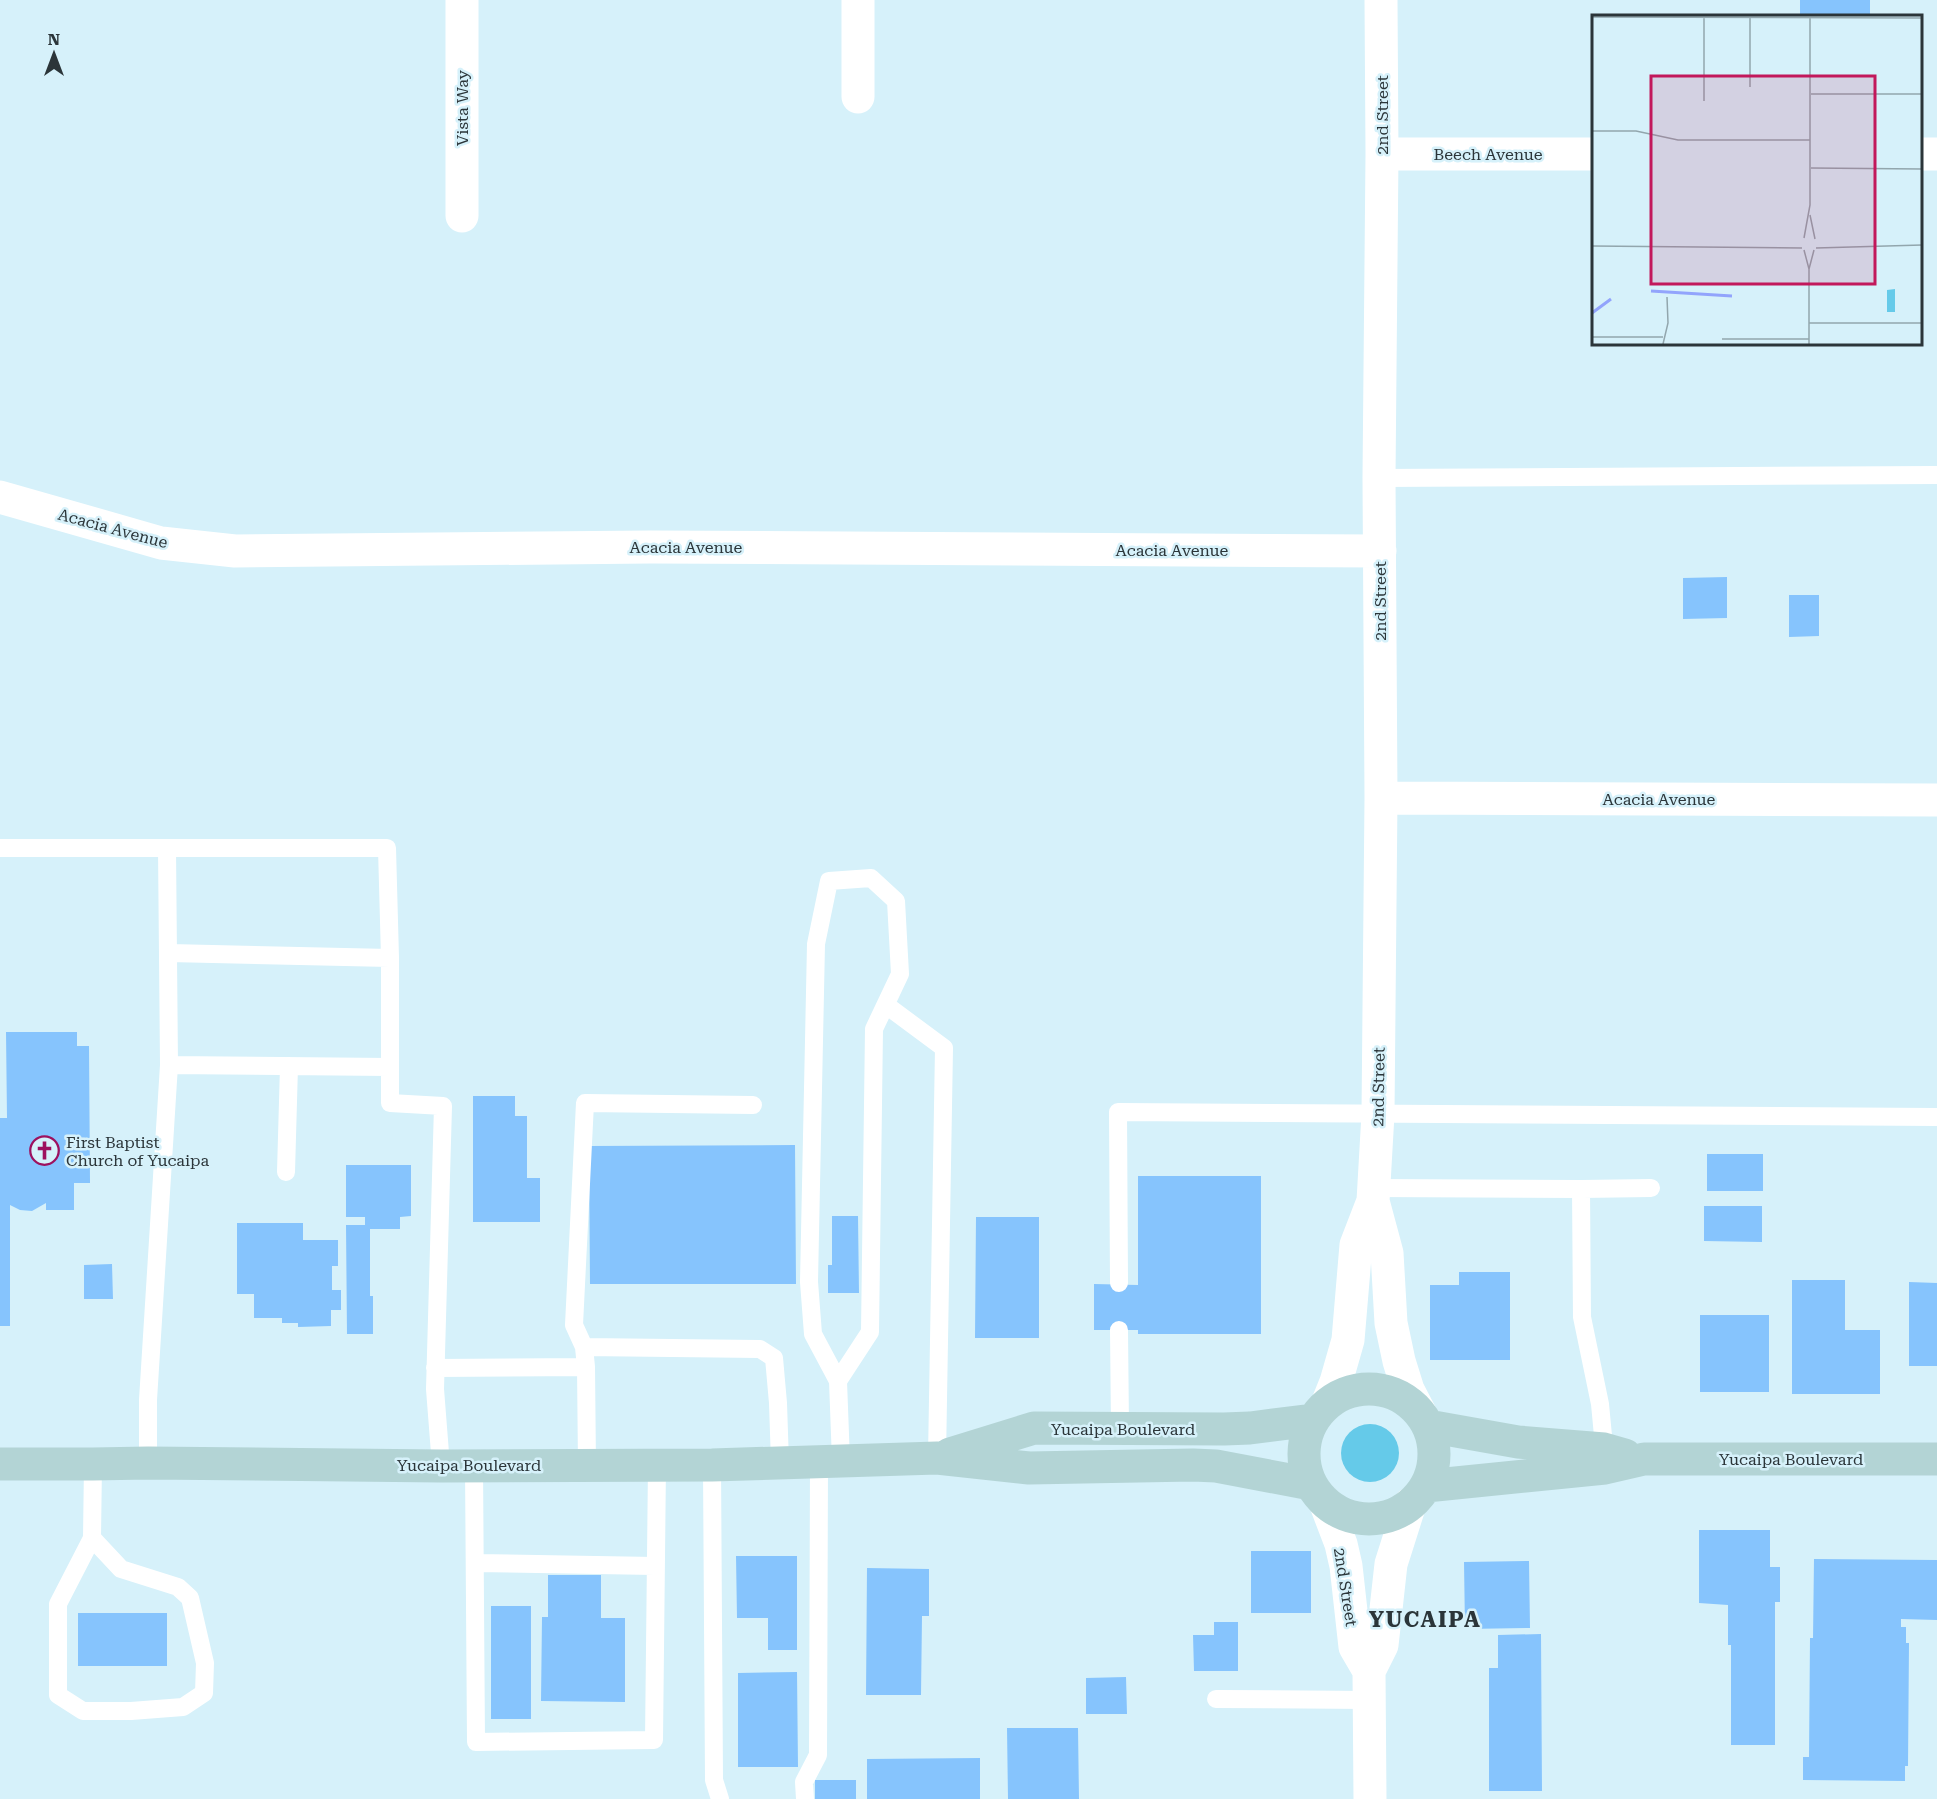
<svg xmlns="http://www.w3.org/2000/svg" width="1937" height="1799" font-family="'Roboto Serif',serif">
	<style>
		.green { fill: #65cae9 }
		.building { fill: #86c4fd }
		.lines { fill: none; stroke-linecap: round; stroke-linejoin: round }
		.service { stroke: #fff; stroke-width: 18 }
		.minor { stroke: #fff; stroke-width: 33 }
		.secondary { stroke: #b3d4d5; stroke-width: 33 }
		.labels { text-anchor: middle; stroke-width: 5; stroke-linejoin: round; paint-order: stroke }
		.street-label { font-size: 16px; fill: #2b3539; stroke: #d6f1fa }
		.poi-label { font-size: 16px; fill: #2b3539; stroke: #d6f1fa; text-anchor: start }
		.district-label { font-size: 22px; font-weight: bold; letter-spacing: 1.5px; fill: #2b3539; stroke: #d6f1fa }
		.inset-river { fill: none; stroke: #92a4fc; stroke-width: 3 }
		.inset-road { fill: none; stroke: #92a6ad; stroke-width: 1.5 }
		.view { fill: #c2185b; fill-opacity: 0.15; stroke: #c2185b; stroke-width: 3 }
		.inset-edge { fill: none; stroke: #2b3539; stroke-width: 3 }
	</style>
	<rect width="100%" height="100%" fill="#d6f1fa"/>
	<path class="green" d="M1341 1453a29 29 0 1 1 58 0a29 29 0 1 1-58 0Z"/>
	<path class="building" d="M1800,0H1870V16H1800Z
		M1727,577V618L1683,619V578Z
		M1789,595H1819V636L1789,637Z
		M6,1032H77V1046H89L90,1183H74V1210H46V1203L32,1211L20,1210L10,1205V1326H0V1118H7Z
		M473,1096H515V1116H527V1178H540V1222H473Z
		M795,1145L796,1284H590L589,1146Z
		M1707,1154H1763V1191H1707Z
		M346,1165H411V1216L400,1217V1229H370V1296H373V1334H347L346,1225H365V1217H346Z
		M1138,1176H1261V1334H1138V1330H1094V1284L1138,1285Z
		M1704,1206H1762V1242L1704,1241Z
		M832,1216H858L859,1293H828V1265H832Z
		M976,1217H1039V1338H975Z
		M237,1223H303V1240H338V1266H332V1290H341V1310H331V1326L298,1327V1323H282V1318H254V1294H237Z
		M112,1264L113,1299H84V1265Z
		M1459,1272H1510V1360H1430V1285H1459Z
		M1792,1280H1845V1330H1880V1394H1792Z
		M1909,1282L1937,1283V1366H1909Z
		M1700,1315H1769V1392H1700Z
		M1699,1530H1770V1567H1780V1602H1775V1745H1731V1645H1728V1605L1699,1603Z
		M1251,1551H1311V1613H1251Z
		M736,1556H797V1650H768V1618H737Z
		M1814,1559L1937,1560V1620L1901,1619V1627H1906V1643H1909L1908,1766H1905V1781L1803,1780V1757H1809L1810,1638H1813Z
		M1529,1561L1530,1628L1465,1629L1464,1562Z
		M867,1568L929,1569V1616H922L921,1695H866Z
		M548,1575H601V1618H625V1702L541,1701L542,1617H548Z
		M491,1606H531V1719H491Z
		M78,1613H167V1666H78Z
		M1214,1622H1238V1671H1194L1193,1635H1214Z
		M1541,1634L1542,1791H1489V1668H1498V1635Z
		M797,1672L798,1767H738V1673Z
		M1126,1677L1127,1714H1086V1678Z
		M1007,1728H1078L1079,1799H1008Z
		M980,1758V1799H867V1759Z
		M815,1780H856V1799H815Z"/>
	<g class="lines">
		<path class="service" d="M1379,478L1937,475
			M0,848H387L390,958V1103L443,1106L435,1389L441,1466
			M169,953L390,958
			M886,1005L944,1048L937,1458
			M169,1065L390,1067
			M286,1172L289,1066
			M1374,1188L1581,1189L1582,1317L1600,1404L1605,1457
			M1581,1189L1651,1188
			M1119,1283L1118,1112L1937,1117
			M1119,1330L1120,1428
			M584,1347L760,1349L774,1358L778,1403L780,1463
			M435,1368L586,1367
			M838,1381L870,1332L874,1029L900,974L896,901L871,878L829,881L816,944L809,1282L813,1334L838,1381L841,1461
			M148,1463V1400L169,1065L167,848
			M712,1465L714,1780L720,1799
			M474,1466L476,1742L654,1740L657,1465
			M587,1466L586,1367L584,1347L574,1325L585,1103L753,1105
			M92,1538L121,1569L178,1587L190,1598L205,1663L204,1693L183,1707L131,1711H83L58,1695V1604L92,1538L93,1464
			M475,1563L655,1566
			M1216,1699L1370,1700
			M805,1799L804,1782L818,1755L819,1463"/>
		<path class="minor" d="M858,97V0
			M1382,154H1594
			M1920,154H1937
			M462,216V0
			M0,497L161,543L235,551L651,547L1380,551
			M1381,798L1937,800
			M1373,1201L1387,1253L1391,1323L1399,1361L1408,1390L1420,1413
			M1328,1402L1336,1382L1348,1340L1356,1245L1373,1201L1378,1114L1381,798L1379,478L1382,154L1381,0
			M1325,1502L1341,1544L1346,1566L1355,1647L1369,1671L1370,1799
			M1369,1671L1382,1645L1391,1564L1410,1504"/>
		<path class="secondary" d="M1304 1454a65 65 0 1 1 130 0a65 65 0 1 1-130 0Z
			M1428,1426L1518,1442L1604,1449L1625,1455
			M950,1454L1034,1428L1224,1429L1250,1428L1313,1420
			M0,1464H93L148,1463L441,1466L712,1465L937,1458L1029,1468L1193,1465L1216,1466L1311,1484
			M1426,1486L1605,1468L1644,1459H1937"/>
	</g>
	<defs>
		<symbol id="church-ring" viewBox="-11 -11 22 22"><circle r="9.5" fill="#d6f1fa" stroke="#9d115f" stroke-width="1.5"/><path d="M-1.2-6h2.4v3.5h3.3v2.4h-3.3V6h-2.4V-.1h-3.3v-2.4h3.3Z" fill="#9d115f"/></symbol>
	</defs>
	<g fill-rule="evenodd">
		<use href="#church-ring" x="28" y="1134" width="33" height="33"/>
	</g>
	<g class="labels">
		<g class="street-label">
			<text transform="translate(462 108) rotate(-90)" y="6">Vista Way</text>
			<text transform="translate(1382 115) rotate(-90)" y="6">2nd Street</text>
			<text x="1488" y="160">Beech Avenue</text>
			<text transform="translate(113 528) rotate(15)" y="6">Acacia Avenue</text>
			<text x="686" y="553">Acacia Avenue</text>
			<text x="1172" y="556">Acacia Avenue</text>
			<text transform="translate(1380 601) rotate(-90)" y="6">2nd Street</text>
			<text x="1659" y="805">Acacia Avenue</text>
			<text transform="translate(1378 1087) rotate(-89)" y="6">2nd Street</text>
			<text x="1123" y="1435">Yucaipa Boulevard</text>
			<text x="1791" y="1465">Yucaipa Boulevard</text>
			<text x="469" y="1471">Yucaipa Boulevard</text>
			<text transform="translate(1346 1587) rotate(81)" y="6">2nd Street</text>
		</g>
		<g class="poi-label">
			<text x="66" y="1148">First Baptist<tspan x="66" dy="18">Church of Yucaipa</tspan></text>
		</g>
		<g class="district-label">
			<text x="1425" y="1627">YUCAIPA</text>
		</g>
	</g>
	<g transform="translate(1592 15)">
		<rect width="330" height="330" fill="#d6f1fa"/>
		<path d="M303,274V297H295V275Z" fill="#65cae9"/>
		<path class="inset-river" d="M59,276L140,281M0,298L19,284"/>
		<path class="inset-road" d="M0,2L330,3M158,72V3M219,79H330M112,86V3M0,116H44L86,125H218M219,153L330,154M218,200L223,224M212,223L218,190V2M0,231L210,233M224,233L330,230M212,235L217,254V329M217,254L222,235M217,308H330M0,322H71M130,324H217M71,329L76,308L75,282"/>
		<path class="view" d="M59,61H283V269H59Z"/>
		<rect width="330" height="330" class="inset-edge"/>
	</g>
	<g transform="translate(54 54)" stroke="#d6f1fa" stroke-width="4.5" paint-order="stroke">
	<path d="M0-4.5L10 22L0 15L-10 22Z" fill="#2b3539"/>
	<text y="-9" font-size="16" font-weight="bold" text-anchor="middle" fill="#2b3539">N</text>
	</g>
</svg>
